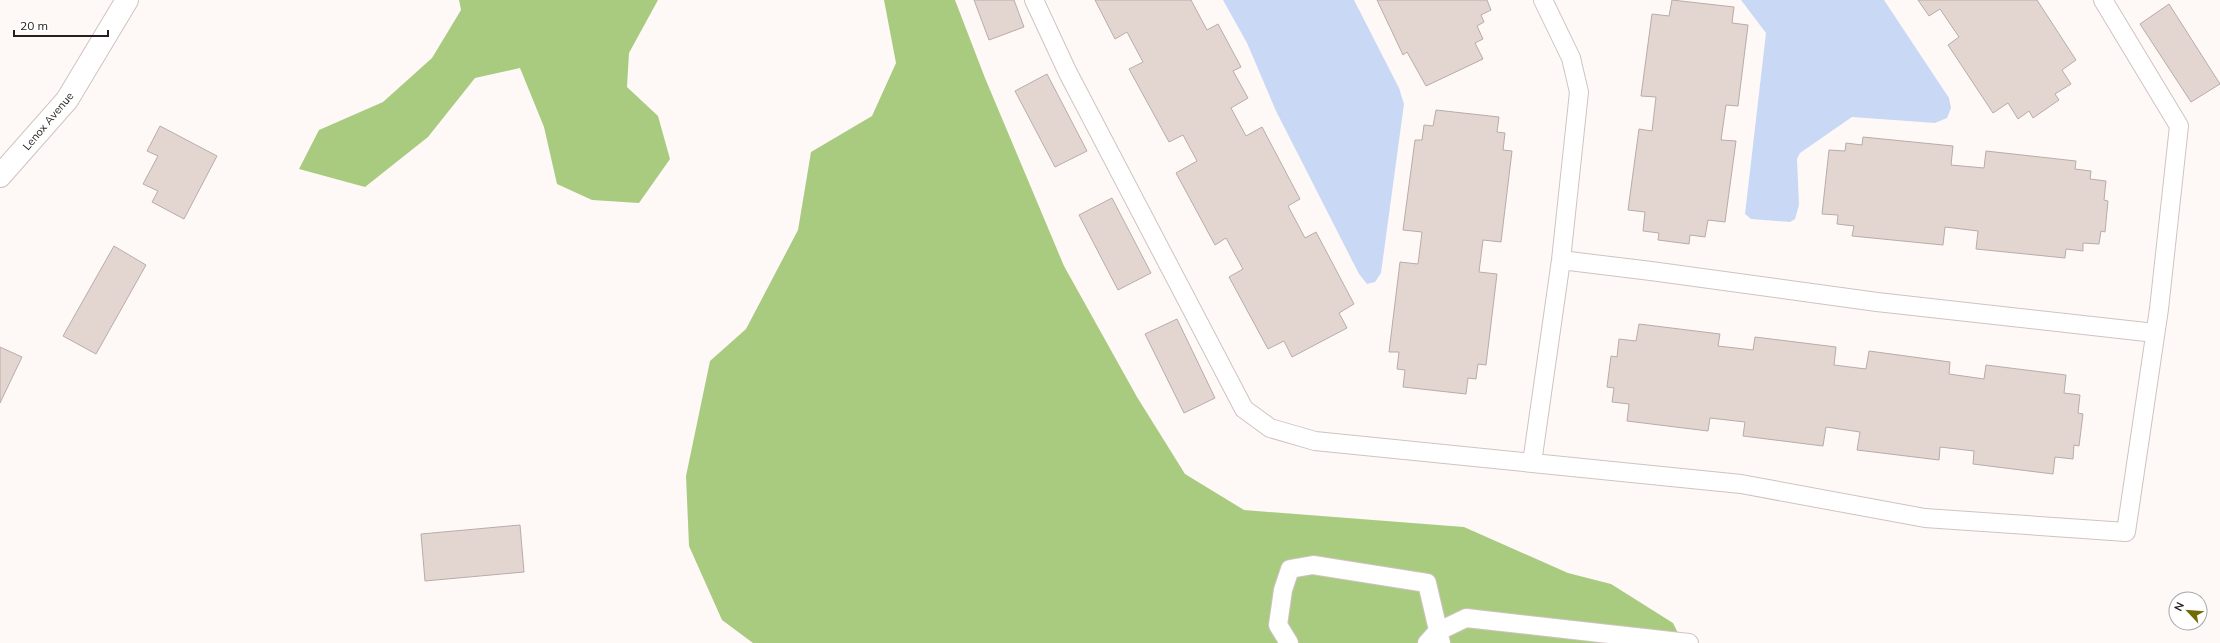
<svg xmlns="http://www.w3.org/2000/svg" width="2220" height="643" font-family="Mulish,sans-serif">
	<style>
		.forest { fill: #a9cb80 }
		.water { fill: #c9d9f5 }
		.building { fill: #e3d6d1; stroke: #b9aca8 }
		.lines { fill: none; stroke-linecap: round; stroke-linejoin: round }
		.service-casing { stroke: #d0c3bf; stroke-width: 20 }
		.minor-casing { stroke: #d0c3bf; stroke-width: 24 }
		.service { stroke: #fff; stroke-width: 18 }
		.minor { stroke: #fff; stroke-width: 22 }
		.labels { text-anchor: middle; stroke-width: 3.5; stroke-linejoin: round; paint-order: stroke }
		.street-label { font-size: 11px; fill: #25201f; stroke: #fff }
	</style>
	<rect width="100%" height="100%" fill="#fef9f7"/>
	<path class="forest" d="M459,0H658L629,53L627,87L658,116L670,159L639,203L592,200L557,184L544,127L520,68L475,78L428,137L365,187L299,169L319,130L383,102L432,58L461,10Z
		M884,0H955L985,78L1064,266L1137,397L1185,474L1244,510L1464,527L1568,573L1611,584L1673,623L1683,643H753L722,620L689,546L686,476L710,361L746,329L798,230L811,152L872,116L896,63Z"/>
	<path class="water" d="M1223,0H1354L1399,88L1404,104L1381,273L1375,282L1367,284L1359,274L1276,111L1247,43Z
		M1741,0H1884L1949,98L1951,108L1947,118L1935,123L1852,117L1800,153L1797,159L1799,205L1795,219L1790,222L1751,219L1745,214L1766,33Z"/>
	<path class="building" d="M974,0H1014L1024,27L989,40Z
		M1095,0H1191L1207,30L1218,24L1241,67L1233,71L1248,98L1231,108L1246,136L1262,127L1300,199L1288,206L1305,238L1316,232L1354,304L1339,313L1347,328L1292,357L1284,341L1268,349L1229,277L1243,269L1226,238L1215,245L1176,173L1197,161L1183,135L1169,142L1129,69L1143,62L1127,32L1115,39Z
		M1377,0H1487L1491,10L1481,15L1484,22L1477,26L1483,39L1475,43L1483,59L1426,86L1407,52L1403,55Z
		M1672,0L1734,7L1732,23L1748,25L1738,106L1726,105L1721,140L1736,141L1725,222L1708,220L1705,237L1690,235L1689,244L1658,240L1659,233L1643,231L1645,212L1628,210L1639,129L1652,131L1656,97L1641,96L1652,14L1669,16Z
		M1918,0H2037L2076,60L2062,70L2071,84L2055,94L2059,100L2033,118L2029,111L2018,119L2008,103L1993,113L1948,45L1959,37L1940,9L1929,16Z
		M2169,4L2220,84L2191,102L2140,24Z
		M1047,74L1087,151L1055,167L1015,91Z
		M1436,110L1499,117L1497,132L1505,133L1503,150L1512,151L1501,242L1483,240L1479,272L1497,274L1486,365L1478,364L1476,379L1468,378L1466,394L1403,387L1405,370L1397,369L1399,352H1389L1400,262L1418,264L1422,232L1403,230L1415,140H1422L1424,125L1433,126Z
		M160,126L217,156L184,219L152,202L158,191L143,184L158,156L147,151Z
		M1863,137L1953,146L1951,165L1984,168L1986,151L2076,161L2075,169L2091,171L2090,179L2106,181L2104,200L2108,201L2105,232L2101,231L2099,244L2083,243V251L2066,249L2065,258L1976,249L1978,231L1945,227L1943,245L1852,236L1854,226L1837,224L1838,215L1822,214L1829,150L1845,151L1846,143L1862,145Z
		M1112,198L1151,273L1118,290L1079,215Z
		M114,246L146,265L96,354L63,336Z
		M1177,319L1215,398L1184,413L1145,334Z
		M1639,324L1720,334L1718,346L1753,350L1755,337L1836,347L1834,365L1866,369L1869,351L1950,362L1949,374L1984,379L1986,365L2066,375L2064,393L2080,395L2078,413L2083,414L2079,446L2074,445L2073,459L2055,457L2053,474L1973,464L1974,451L1940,447L1939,460L1857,450L1860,432L1826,427L1823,446L1743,436L1745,422L1710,418L1708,431L1627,421L1629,404L1612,402L1614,388L1607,387L1611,356L1617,357L1619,339L1636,341Z
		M0,347L22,357L0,403Z
		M520,525L524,572L425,581L421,534Z"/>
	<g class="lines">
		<defs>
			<path id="service" d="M1034,0L1068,73L1244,409L1270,428L1315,441L1741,484L1925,518L2126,532L2159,309L2179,126L2103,0
				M1561,260L1651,271L1877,302L2155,333
				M1532,463L1561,260L1579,92L1571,58L1543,0
				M1289,643L1278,625L1283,590L1290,569L1313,565L1427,583L1441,643
				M1427,643L1437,632L1466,618L1689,643"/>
			<path id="minor" d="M0,176L67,100L127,0"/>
		</defs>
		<use href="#service" class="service-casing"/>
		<use href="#minor" class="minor-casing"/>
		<use href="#service" class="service"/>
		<use href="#minor" class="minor"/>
	</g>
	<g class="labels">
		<g class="street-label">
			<text transform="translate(48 121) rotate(-50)" y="4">Lenox Avenue</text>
		</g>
	</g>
	<g transform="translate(2188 611) rotate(296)"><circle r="19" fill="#ffffff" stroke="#a8a6a5"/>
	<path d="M0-3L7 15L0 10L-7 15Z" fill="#726a02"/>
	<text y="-6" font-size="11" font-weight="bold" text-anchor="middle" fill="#25201f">N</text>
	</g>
	<path d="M14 30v6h94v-6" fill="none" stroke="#25201f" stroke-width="2"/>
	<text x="20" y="30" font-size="12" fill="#25201f" stroke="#ffffff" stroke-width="3" paint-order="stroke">20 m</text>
</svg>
